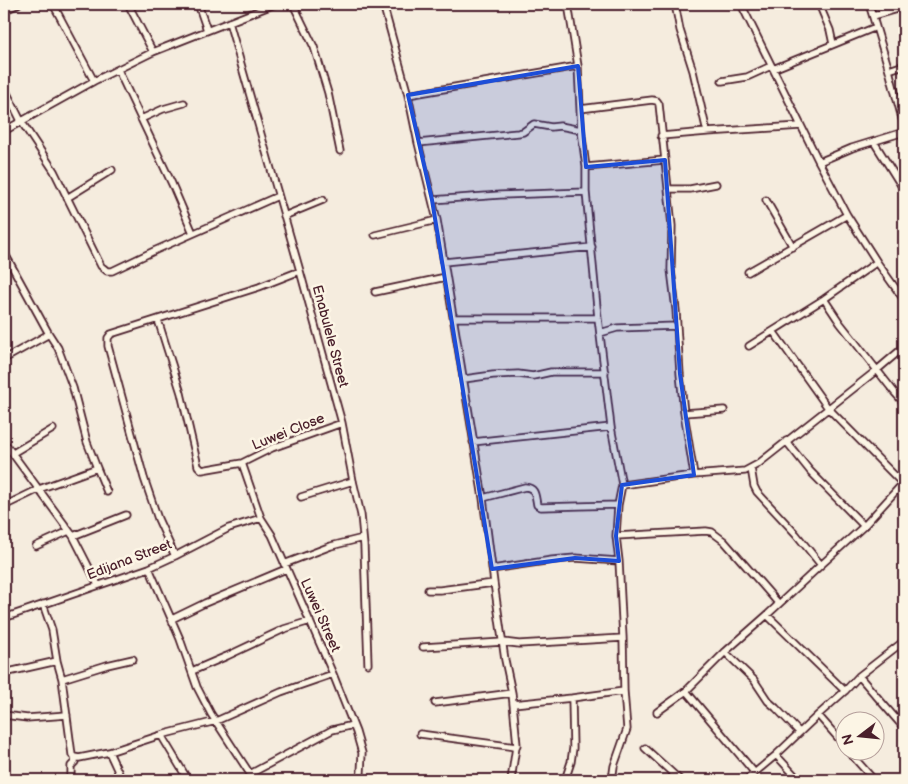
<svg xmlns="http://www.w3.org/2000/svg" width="908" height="784" font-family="'Balsamiq Sans',sans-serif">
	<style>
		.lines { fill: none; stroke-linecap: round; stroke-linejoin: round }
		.minor-casing { stroke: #4a1f2b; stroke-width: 9 }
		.minor { stroke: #fcf5e5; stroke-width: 5.5 }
		.marked { fill: #1d4ed8; fill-opacity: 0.2; stroke: #1d4ed8; stroke-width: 4; stroke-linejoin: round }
		.labels { text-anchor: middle; stroke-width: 5; stroke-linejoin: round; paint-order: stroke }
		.street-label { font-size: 14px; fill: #4a1f2b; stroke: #fcf5e5 }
	</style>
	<rect width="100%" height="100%" fill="#f5ecde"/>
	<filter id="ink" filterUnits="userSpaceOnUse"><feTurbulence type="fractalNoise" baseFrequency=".02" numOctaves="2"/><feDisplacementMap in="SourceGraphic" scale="10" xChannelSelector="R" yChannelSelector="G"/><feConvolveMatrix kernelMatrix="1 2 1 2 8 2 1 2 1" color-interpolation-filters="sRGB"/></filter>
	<g filter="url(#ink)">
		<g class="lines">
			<defs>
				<path id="minor" d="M53,4L94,81
					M128,4L153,52
					M198,4L207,30
					M293,4L314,47L328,93L340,151
					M383,4L408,95L418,143L437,220L444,262L483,498L494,583L505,660L512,693L517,745L516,747L511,780
					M568,4L578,66L581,130L586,167V192L598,318L611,427L622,485L618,505L616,536L619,561L623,638L624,691L627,729L614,766L612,780
					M675,4L680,30L693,71L707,132
					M741,4L819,162L847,215L877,262L904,300
					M819,4L830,30L833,44
					M869,4L889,70L904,126
					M4,11L18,4
					M873,16L904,7
					M229,22L300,271L342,423L353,481L361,515L364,546L368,664
					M773,69L876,27
					M118,70L172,184L193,233
					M889,70L904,65
					M722,81L747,77L771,66
					M4,87L21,121L54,171L101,266L107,271H112L156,250L278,196
					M408,95L578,66
					M580,109L652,100L657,101L659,104L672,226L671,270L676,310L680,374L684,413L694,475
					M141,119L163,109L184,103
					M4,131L94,81L153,52L275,4
					M661,136L707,132L801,126
					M874,142L904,190
					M418,143L518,133L523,132L534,124L551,127L560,126L581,130
					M819,162L852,148L904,132
					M586,167L665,160
					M668,189H690L716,184
					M67,198L112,170
					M432,200L500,195L586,192
					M766,200L793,247
					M284,216L323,200
					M375,235L437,220
					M4,252L49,334L58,348L73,388L87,442L97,468L39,489L4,506
					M444,262L592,247
					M748,272L847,215
					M375,292L446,277
					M824,299L840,323L895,393L904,403
					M454,318H598
					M158,320L181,393L198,466L202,470L242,463L272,448L342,423
					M773,331L828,408L903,484
					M600,333L617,328L676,326
					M749,346L824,299L877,262
					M4,359L49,334
					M464,379L493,375L518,374L533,376L551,372H605
					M684,413L724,410
					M786,441L810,471L864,526
					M4,442L73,536L98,585
					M473,442L611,427
					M13,453L53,429
					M242,463L261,518L272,535L333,674L356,732L362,753L361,773L357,780
					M97,468L107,492
					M751,468L754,486L757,492L796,534L821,565
					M622,485L693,475L745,471L758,464L877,370L904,347
					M301,497L353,481
					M483,498L525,487C536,488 535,495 537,505L541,507L618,505
					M73,536L126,515
					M616,536L706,531L712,532L724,541L779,604
					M36,546L69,531
					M175,556L158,519L144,478L108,346V338L111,334L259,287L300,271
					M284,564L331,546L363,538
					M149,568L180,639L197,687L211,714L254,780
					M492,569L552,560L575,558L619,561
					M428,590H440L494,583
					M43,604L52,630L57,661L62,679L72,755L74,757L79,758L109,752L161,735L216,721L281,692L333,674
					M767,615L845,691
					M4,618L149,568L175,556L229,528L261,518
					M172,619L205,603L286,569
					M423,647L503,642L519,644L623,638
					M725,652L754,680L768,701L776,708L799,732
					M192,671L227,656L284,629L310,621
					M4,673L57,661
					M859,676L904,728
					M62,679L107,665L133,659
					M572,698L624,691
					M435,703L512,693
					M513,704L572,698L573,748L571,762L565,780
					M657,712L686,691
					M4,715L27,718L67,715
					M818,715L846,747
					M420,734L516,747
					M161,735L188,780
					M645,748L680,780
					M109,752L122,780
					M849,752L874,780
					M776,755L799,780
					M754,772L686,691L725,652L767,615L821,565L864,526L904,482
					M250,774L332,730L353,725
					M4,777L16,780
					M67,780L71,775V766L75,762L74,757
					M746,780L776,755L818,715L845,691L859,676L904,641
					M903,780H904"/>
			</defs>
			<use href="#minor" class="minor-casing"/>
			<use href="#minor" class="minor"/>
		</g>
	</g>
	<path class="marked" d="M578,66L586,167L665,160L680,374L694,475L622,485L616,536L619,561L575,558L492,569L432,200L408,95Z"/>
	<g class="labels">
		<g class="street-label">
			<text transform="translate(331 336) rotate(75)" y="5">Enabulele Street</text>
			<text transform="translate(288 431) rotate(-22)" y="5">Luwei Close</text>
			<text transform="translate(129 559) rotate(-21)" y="5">Edijana Street</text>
			<text transform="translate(321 615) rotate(66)" y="5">Luwei Street</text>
		</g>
	</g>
	<rect width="908" height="784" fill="none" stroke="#fcf5e5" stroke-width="20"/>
	<rect x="10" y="10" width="888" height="764" fill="none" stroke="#4a1f2b" stroke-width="2" filter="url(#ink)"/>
	<g transform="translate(860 736) rotate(254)"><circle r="24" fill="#fcf5e5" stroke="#b59f9b"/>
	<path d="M0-4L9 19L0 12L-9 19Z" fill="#4a1f2b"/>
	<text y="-8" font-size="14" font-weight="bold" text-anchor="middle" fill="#4a1f2b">N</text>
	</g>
</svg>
